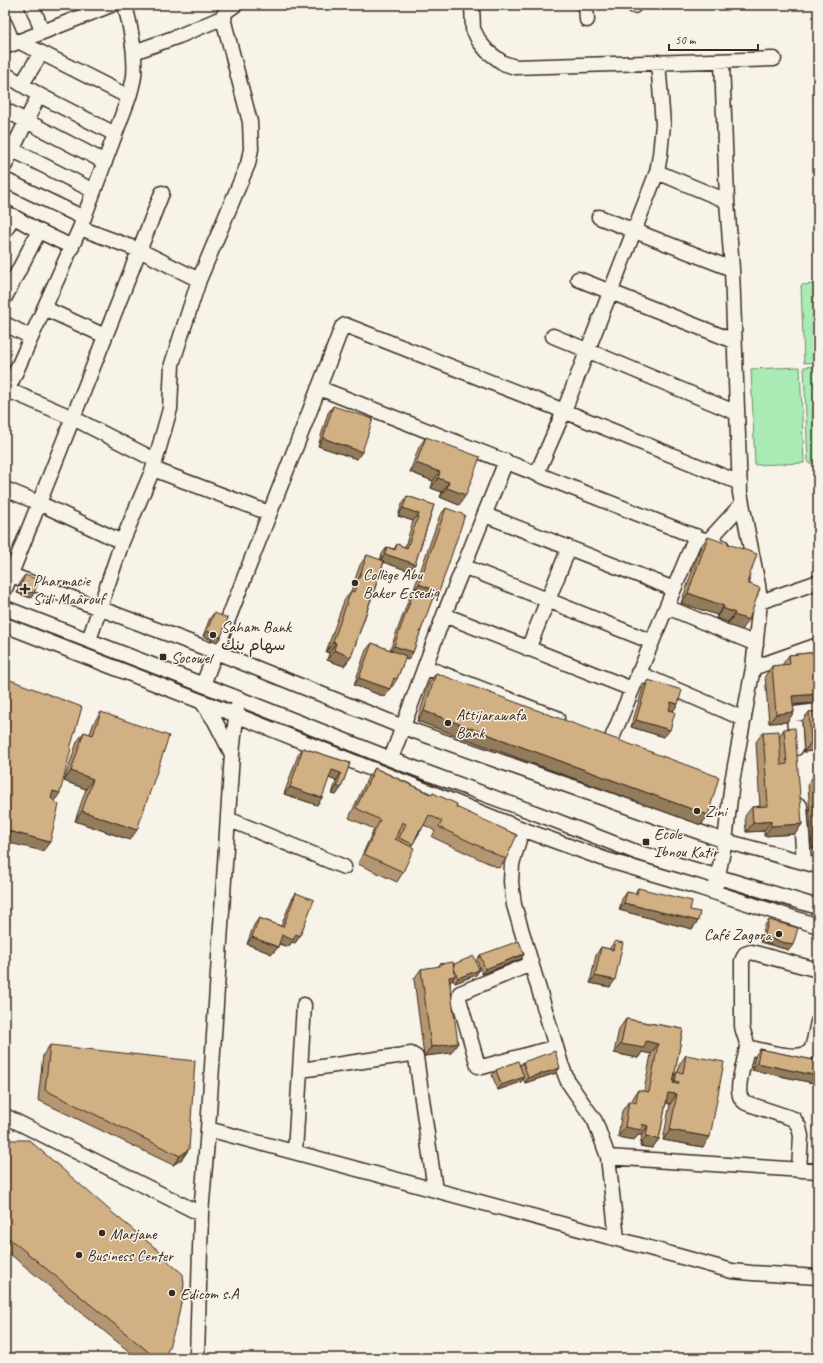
<svg xmlns="http://www.w3.org/2000/svg" width="823" height="1363" font-family="Caveat,'Playpen Sans Arabic',sans-serif">
	<style>
		.green { fill: #a9ebb5; stroke: #728a6a }
		.lines { fill: none; stroke-linecap: round; stroke-linejoin: round }
		.minor-casing { stroke: #3b2a1e; stroke-width: 17 }
		.minor { stroke: #f7f3e8; stroke-width: 14 }
		.wall { fill: #b49772; stroke: #3b2a1e; fill-rule: evenodd }
		.shaded-wall { fill: #927b5c; stroke: #3b2a1e }
		.building { fill: #d1b084; stroke: #3b2a1e }
		.poi-dot { fill: #3b2a1e; stroke: #f7f3e8; stroke-width: 1.5 }
		.labels { text-anchor: middle; stroke-width: 3; stroke-linejoin: round; paint-order: stroke }
		.poi-label { font-size: 16px; fill: #3b2a1e; stroke: #f7f3e8; text-anchor: start }
	</style>
	<rect width="100%" height="100%" fill="#f7f3e8"/>
	<filter id="ink" filterUnits="userSpaceOnUse"><feTurbulence type="fractalNoise" baseFrequency=".025" numOctaves="2"/><feDisplacementMap in="SourceGraphic" scale="8" xChannelSelector="R" yChannelSelector="G"/><feConvolveMatrix kernelMatrix="1 2 1 2 8 2 1 2 1" color-interpolation-filters="sRGB"/></filter>
	<g filter="url(#ink)">
		<path class="green" d="M818,284V362L804,363L801,285Z
			M818,366V463H808L804,367Z
			M800,367L804,463L755,465L751,369Z"/>
		<g class="lines">
			<defs>
				<path id="minor" d="M32,5L42,31
					M472,5L473,29L479,41L487,51L503,63L515,67L774,59
					M586,5L587,20
					M634,5V6
					M5,24L13,43
					M18,41L129,97
					M5,47L111,5
					M134,52L179,36L224,17
					M5,74L39,95L115,134
					M22,84L41,53
					M5,110L105,162
					M5,146L94,191
					M5,165L39,95
					M657,172L727,201
					M5,180L84,218
					M5,212L39,231L5,297
					M599,217L732,269
					M80,228L139,250L199,280
					M5,231L13,216
					M39,231L72,247
					M578,279L734,341
					M44,308L105,336
					M5,324L31,337
					M553,336L737,413
					M319,388L722,547
					M8,390L73,418L155,460
					M5,396L80,228L129,97C131,90 133,83 134,76C136,52 131,28 125,5
					M153,469L269,513
					M537,473L564,411L657,172L660,155L663,124L658,62
					M5,489L39,503L122,542
					M485,515L674,589
					M708,541L742,504
					M463,566L652,642
					M11,575L216,652L403,727L725,841L818,866
					M5,589L162,193
					M760,602L818,582
					M667,607L756,644
					M5,608L237,698L406,765L554,820L636,852L818,907
					M444,615L632,689
					M5,625L236,715L522,829L607,860L698,887L818,926
					M89,640L122,542L153,469L170,409L172,364L199,280L248,164L251,149L250,122L224,22L225,12L235,5
					M528,649L569,548
					M425,667L557,718
					M753,668L818,645
					M638,673L744,719
					M203,685C248,565 297,447 342,327L345,325L564,411L740,483
					M202,702L215,721L232,754
					M612,738L696,536
					M796,748L794,714L818,711
					M391,759L444,615L506,461
					M800,806L804,862
					M228,819L344,867
					M522,829L512,864L511,882L514,905L561,1064L568,1082L595,1121L608,1157L617,1239
					M716,885L725,841L732,782L753,668L760,602L758,585L740,493L732,269L727,201L722,61
					M531,964L460,993L459,999L478,1066L482,1067L556,1047
					M747,1047C761,1050 801,1063 811,1050C814,1045 816,1029 818,1022
					M301,1070L411,1054L416,1057L435,1190
					M5,1116L201,1214
					M208,1129L617,1239L732,1271L752,1273L818,1277
					M295,1152L304,1005
					M608,1157L818,1171
					M799,1170L801,1136L799,1127L794,1119L746,1103C743,1101 741,1099 740,1096C736,1084 746,1059 747,1046C747,1039 742,1032 742,1025V961L745,954L751,952L818,970
					M197,1358L201,1214L208,1129L232,754L237,708"/>
			</defs>
			<use href="#minor" class="minor-casing"/>
			<use href="#minor" class="minor"/>
		</g>
		<path class="wall" d="M333,406L357,459L318,446L328,413Z
			M426,437L459,505L440,497L442,492L431,488L433,481L410,472L419,447Z
			M407,496L434,505L415,564L409,571L384,562L351,657L344,666L327,660L329,653L326,652L344,601L351,591L360,565L367,555L380,560L382,554L387,547L394,549L397,544L405,547L413,521L398,516L402,504Z
			M446,508L433,599H432L413,652L408,660L405,659L397,679L392,687L391,686L390,689L385,697L354,685L366,650L372,643L390,650L410,596L414,589L440,515Z
			M708,537L747,583L742,630L727,625L728,622L716,618L717,615L681,603L701,546Z
			M25,575L31,598L17,593L21,580Z
			M214,613L221,637L217,642L203,636L210,618Z
			M818,652V703L793,705L794,712L787,722L769,723L765,676L772,666L782,665L789,655Z
			M436,673L708,815L701,825L417,721L429,683Z
			M648,680L678,704L673,711L669,710L664,737L631,727L643,688Z
			M818,711V849H812L808,784L814,775L813,751L804,752L802,721L809,712Z
			M101,712L130,840L75,821L86,789L64,781L77,742L84,732L90,734L94,722Z
			M784,729L802,824L795,834L764,836V831L746,832L745,816L752,807L760,806L756,742L763,732L779,737Z
			M303,748L350,763L341,788L336,795L332,794L336,781L329,778L317,805L284,794L298,755Z
			M375,768L432,794L433,793L456,807L506,859L499,868L432,837L435,831L424,825L411,847L403,872L397,882L358,864L374,829L349,818L368,777ZM397,833L399,834L396,840L395,839Z
			M638,888L690,910L698,921L692,929L619,910L622,899L627,892L634,894Z
			M296,893L300,936L295,943L292,942L288,947L279,944L278,947L272,954L247,944L254,925L259,918L281,926L291,901Z
			M769,920L789,950L760,942L765,925Z
			M615,941L610,987L590,983L596,955L601,947L609,949Z
			M524,954L521,959L482,974L477,960L480,955Z
			M440,964H454L479,970L476,975L455,983L453,979L450,983L451,1053L424,1056L414,979L421,969L438,967Z
			M626,1019L683,1029L674,1076L677,1072H678L679,1065L686,1055L703,1147L663,1140L670,1104L666,1103L659,1139L652,1148L640,1146L642,1135H638L634,1140L618,1137L622,1111L629,1101L631,1102L632,1100L638,1090L644,1091L651,1054L642,1052L638,1058L614,1053L619,1029Z
			M50,1045L189,1149L182,1159L173,1165L38,1100L43,1055Z
			M760,1049L818,1061V1084L752,1070L755,1056Z
			M523,1062L556,1073L525,1083L523,1078L521,1082L498,1090L492,1075L496,1070L520,1066Z
			M10,1140L164,1358H137L5,1250V1147Z"/>
		<path class="shaded-wall" d="M323,438L362,452L357,459L318,446Z
			M416,463L440,472L433,481L410,472Z
			M438,478L449,482L442,492L431,488Z
			M447,488L466,495L459,505L440,497Z
			M403,508L419,514L413,521L398,516Z
			M385,554L415,564L409,571L380,561Z
			M419,584L439,592L433,599L413,592Z
			M20,588L34,593L31,598L17,593Z
			M688,593L724,606L717,615L681,603Z
			M723,608L735,613L728,622L716,618Z
			M734,615L749,620L742,630L727,625Z
			M207,631L221,637L217,642L203,636Z
			M333,642L336,643L329,653L326,652Z
			M394,646L413,652L408,660L389,653Z
			M334,650L351,657L344,666L327,660Z
			M359,678L390,689L385,697L354,685Z
			M818,694V703L786,705L792,696Z
			M671,702L678,704L673,711L666,709Z
			M424,711L708,815L701,825L417,721Z
			M794,712L787,722L769,723L776,714Z
			M636,720L670,730L664,737L631,727Z
			M811,742H818V743L813,751L804,752Z
			M332,770L341,773L336,781L327,777Z
			M71,771L93,779L86,789L64,781Z
			M337,786L341,788L336,795L332,794Z
			M290,787L322,798L317,805L284,794Z
			M53,791L60,793L54,802L46,800Z
			M82,811L137,830L130,840L75,821Z
			M771,821L764,831L746,832L753,823Z
			M802,824L795,834L764,836L771,826Z
			M420,829H422L415,839Z
			M5,830L50,842L43,851L5,842Z
			M818,841V849H812Z
			M624,903L698,921L692,929L619,910Z
			M296,934L300,936L295,943L292,942L288,947L277,943L282,935Z
			M252,937L278,947L272,954L247,944Z
			M764,937L793,945L789,950L760,942Z
			M524,954L521,959L482,974L485,969Z
			M479,970L476,975L455,983L458,978Z
			M455,976L448,985L449,977Z
			M595,976L615,980L610,987L590,983Z
			M646,1041L658,1044L651,1054L642,1052L638,1058L614,1053L621,1044Z
			M458,1043L451,1053L424,1056L431,1047Z
			M757,1063L818,1076V1084L752,1070Z
			M560,1068L556,1073L525,1083L528,1078Z
			M524,1077L521,1082L498,1090L501,1085Z
			M675,1081L679,1082L672,1091H669Z
			M668,1093L677,1094L670,1104L661,1102Z
			M642,1124L648,1126L642,1135H638L634,1140L618,1137L625,1127Z
			M670,1130L710,1137L703,1147L663,1140Z
			M646,1136L659,1139L652,1148L640,1146Z
			M189,1149L182,1159L173,1165L180,1156Z"/>
		<path class="building" d="M333,406L373,419L362,452L323,438Z
			M426,437L480,457L466,495L447,488L449,482L438,478L440,472L416,463Z
			M407,496L434,505L415,564L385,554L387,547L395,550L397,544L407,548L419,514L403,508Z
			M446,508L465,515L439,592L419,584Z
			M708,537L757,554L747,583L760,588L749,620L734,615L735,613L723,608L724,606L688,593Z
			M367,555L384,561L351,657L334,650L336,643L333,642L351,591L354,592Z
			M25,575L39,580L34,593L20,588Z
			M415,588L434,595L413,652L394,646Z
			M214,613L228,618L221,637L207,631Z
			M372,643L406,656L397,679L394,678L390,689L359,678Z
			M818,652V694L792,696L794,712L776,714L772,666L790,664L789,655Z
			M436,673L719,777L708,815L424,711Z
			M5,678L82,707L70,749H71L60,793L53,791L51,798L59,805L50,842L5,830Z
			M648,680L682,690L678,704L671,702L669,710L675,712L670,730L636,720Z
			M818,711V742H811L809,712Z
			M101,712L169,736L137,830L82,811L93,779L71,771L84,732L93,735Z
			M795,728L802,824L771,826V821L753,823L752,807L768,806L763,732L779,731L781,765L787,764L784,729Z
			M303,748L350,763L341,788L337,786L341,773L332,770L322,798L290,787Z
			M375,768L432,795L433,793L457,804L456,807L517,835L506,859L439,827L442,821L429,815L422,829H420L413,844L399,838L406,824L402,822L395,839L414,848L403,872L364,854L380,820L356,808Z
			M818,774V826L815,775Z
			M638,888L692,901L690,910L700,912L698,921L624,903L627,892L637,894Z
			M296,893L314,900L300,936L296,934L293,940L282,935L278,947L252,937L259,918L283,927Z
			M769,920L798,928L793,945L764,937Z
			M519,941L524,954L485,969L480,955Z
			M615,941L623,943L615,980L595,976L601,947L613,950Z
			M474,956L479,970L458,978L454,968V964Z
			M453,962L455,976L449,977L458,1043L431,1047L421,969L440,966V964Z
			M626,1019L683,1029L673,1083L678,1084L679,1082L675,1081L677,1072L683,1073L686,1055L724,1062L710,1137L670,1130L677,1094L668,1093L659,1139L646,1136L648,1126L642,1124L641,1130L625,1127L629,1101L636,1103L638,1090L649,1092L658,1044L646,1041L644,1048L621,1044Z
			M50,1045L195,1061L189,1149L180,1156L45,1090Z
			M760,1049L818,1061V1076L757,1063Z
			M555,1051L560,1068L528,1078L523,1062Z
			M518,1061L524,1077L501,1085L496,1070Z
			M10,1140H29L114,1214L159,1251L172,1265L183,1274L184,1285L182,1298L177,1322L168,1350L164,1358H156L5,1235V1148Z"/>
	</g>
	<g class="poi-dot">
		<circle cx="355" cy="583" r="4"/>
		<path d="M23 583h4v4h4v4h-4v4h-4v-4h-4v-4h4z"/>
		<circle cx="213" cy="635" r="4"/>
		<rect x="159" y="653" width="8" height="8" rx="2"/>
		<circle cx="448" cy="723" r="4"/>
		<circle cx="697" cy="811" r="4"/>
		<rect x="642" y="838" width="8" height="8" rx="2"/>
		<circle cx="779" cy="934" r="4"/>
		<circle cx="102" cy="1233" r="4"/>
		<circle cx="79" cy="1255" r="4"/>
		<circle cx="172" cy="1293" r="4"/>
	</g>
	<g class="labels">
		<g class="poi-label">
			<text x="363" y="580">Collège Abu<tspan x="363" dy="18">Baker Essediq</tspan></text>
			<text x="33" y="586">Pharmacie<tspan x="33" dy="18">Sidi Maârouf</tspan></text>
			<text x="221" y="632">Saham Bank<tspan x="221" dy="18">سهام بنك</tspan></text>
			<text x="171" y="663">Socowel</text>
			<text x="456" y="720">Attijarawafa<tspan x="456" dy="18">Bank</tspan></text>
			<text x="705" y="817">Zini</text>
			<text x="654" y="839">Ecole<tspan x="654" dy="18">Ibnou Katir</tspan></text>
			<text x="771" y="940" text-anchor="end">Café Zagora</text>
			<text x="110" y="1239">Marjane</text>
			<text x="87" y="1261">Business Center</text>
			<text x="180" y="1299">Edicom s.A</text>
		</g>
	</g>
	<rect width="823" height="1363" fill="none" stroke="#f7f3e8" stroke-width="20"/>
	<rect x="10" y="10" width="803" height="1343" fill="none" stroke="#3b2a1e" stroke-width="1.5" filter="url(#ink)"/>
	<path d="M669 44v6h89v-6" fill="none" stroke="#3b2a1e" stroke-width="2"/>
	<text x="675" y="44" font-size="12" fill="#3b2a1e" stroke="#f7f3e8" stroke-width="3" paint-order="stroke">50 m</text>
</svg>
